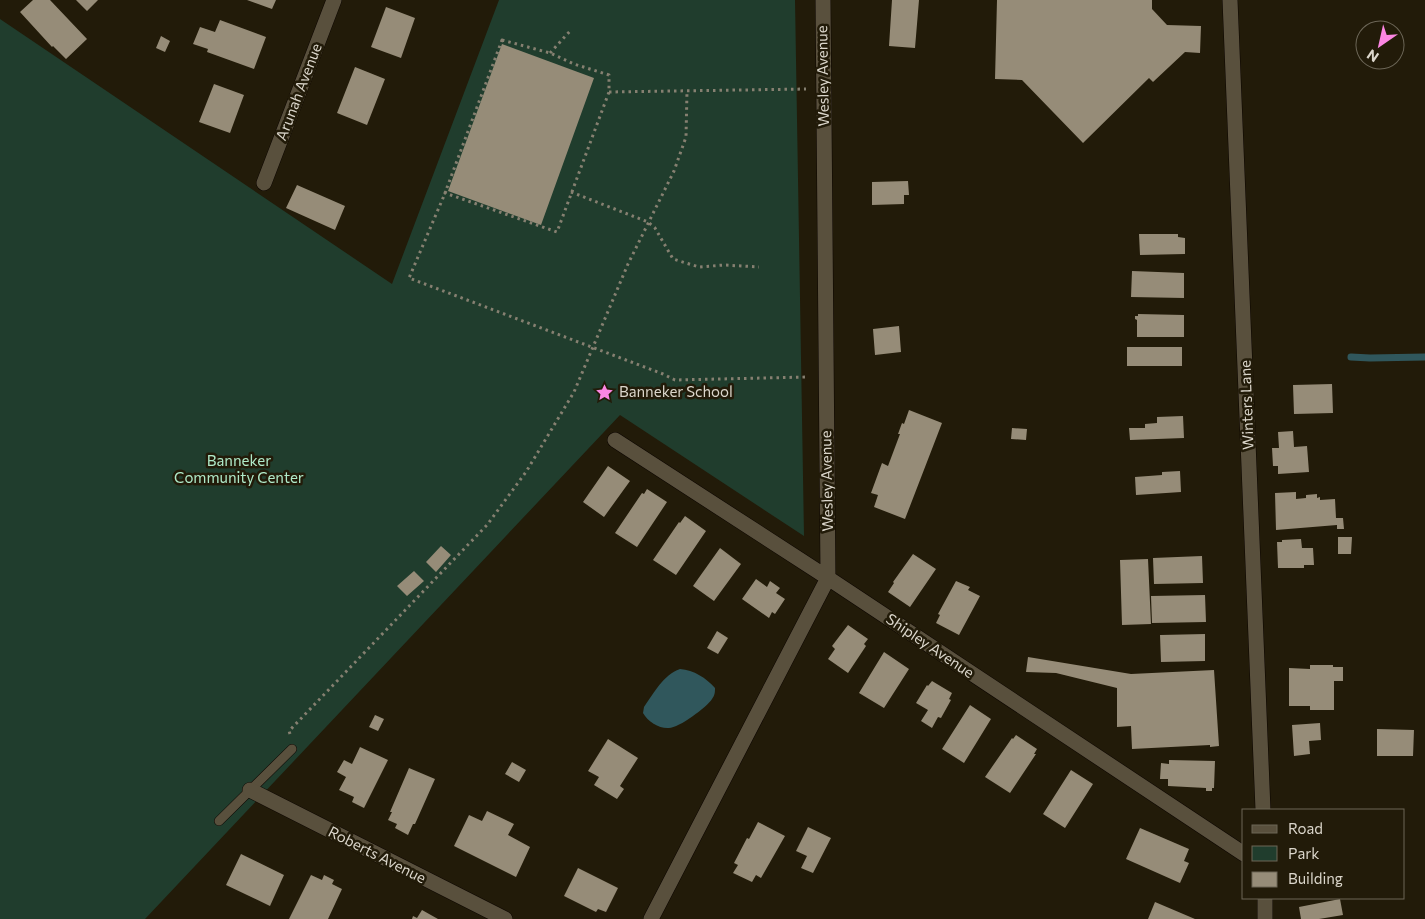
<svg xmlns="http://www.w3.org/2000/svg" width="1425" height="919" font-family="Commissioner,sans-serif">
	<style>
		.green { fill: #203d2d }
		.water { fill: #30575c }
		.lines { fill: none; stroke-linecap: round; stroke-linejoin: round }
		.stream { stroke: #30575c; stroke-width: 7 }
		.building { fill: #968c78 }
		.lane-casing { stroke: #0c0500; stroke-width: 10 }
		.street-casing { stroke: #0c0500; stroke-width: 16 }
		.secondary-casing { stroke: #0c0500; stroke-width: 16 }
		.path { stroke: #868071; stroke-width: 3; stroke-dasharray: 2.5 4; stroke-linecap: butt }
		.lane { stroke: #59503d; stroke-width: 9 }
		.street { stroke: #59503d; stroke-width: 15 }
		.secondary { stroke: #59503d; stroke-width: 15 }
		.labels { text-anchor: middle; stroke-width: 5; stroke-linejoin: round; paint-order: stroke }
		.street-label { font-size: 15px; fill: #dbd6cb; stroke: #221b09 }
		.poi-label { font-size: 15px; fill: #dbd6cb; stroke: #221b09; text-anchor: start }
		.park-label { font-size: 15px; fill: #afeac9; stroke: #221b09 }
	</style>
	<rect width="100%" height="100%" fill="#221b09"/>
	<path class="green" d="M499,0H795L804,536L620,415L145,919H0V19L392,284Z"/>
	<path class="water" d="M680,669C694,670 706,678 715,688C715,692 715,695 712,699C707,707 679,728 669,728C660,729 648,722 643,713L644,707C654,693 663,675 680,669Z"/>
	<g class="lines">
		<path class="stream" d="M1351,357L1370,358L1425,357"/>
	</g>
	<path class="building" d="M33,0H50L87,39L66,59L53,46L52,47L20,12Z
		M76,0H98L87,11Z
		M247,0H276L272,9Z
		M892,0H919L915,48L889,46Z
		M997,0H1152V9L1167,25L1201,26L1200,53L1185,52L1153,82L1149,78L1083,143L1022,80L995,79Z
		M386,7L415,18L401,58L371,47Z
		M220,20L266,37L254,69L207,52L208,49L193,44L200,27L215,32Z
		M161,36L170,41L165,52L156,48Z
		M502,44L594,78L541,225L448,191Z
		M355,67L385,79L367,125L337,113Z
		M214,84L244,95L230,133L199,122Z
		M908,181L909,195H904V204L872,205V182Z
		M297,185L345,206L335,230L286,208Z
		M1139,234H1178V237L1185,238V254L1140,255Z
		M1132,271L1184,273V298L1131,297Z
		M1138,314L1184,315V337H1137V320L1135,319V316H1138Z
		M899,326L901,352L875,355L873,329Z
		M1127,347H1182V366H1127Z
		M1332,384L1333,413L1294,414L1293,385Z
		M909,410L942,423L905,519L874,507L878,495L871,493L882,463L888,466L900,434H898L902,423L904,424Z
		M1183,416L1184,438L1130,440L1129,428H1145V424L1157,423V417Z
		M1012,428L1027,429L1026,440L1011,439Z
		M1293,431L1294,447L1307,446L1309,472L1278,474V466H1273L1272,448H1279L1278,432Z
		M608,466L630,481L604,517L583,502Z
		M1180,471L1181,492L1136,495L1135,477L1162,475V472Z
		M647,489L667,502L637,547L615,533L642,493L644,494Z
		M1296,492V499L1306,498V495L1317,494V498L1320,497V500L1335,499L1336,518H1343L1344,529H1337V525L1276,530L1275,493Z
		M685,516L706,531L676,575L653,560L679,522L680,523Z
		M1338,537H1352L1351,554H1338Z
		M1301,539L1302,548H1313L1314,565H1304V568H1278L1277,542H1282V540Z
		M441,546L451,555L436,572L426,562Z
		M720,548L741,564L714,601L693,586Z
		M913,554L936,569L910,607L888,592L894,583L893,582Z
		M1202,556L1203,583L1154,584L1153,558Z
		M1148,559L1151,624L1122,625L1120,560Z
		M414,571L424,581L407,596L397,586Z
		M756,579L767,587L770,581L780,588L776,593L785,599L775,614L772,612L769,618L742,599Z
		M956,581L970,587L968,590L980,596L959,635L936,623L940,615L938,614Z
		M1205,595L1206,622L1152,623L1151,596Z
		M848,625L868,639L864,644L866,646L848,673L828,659L835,649L832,646Z
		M717,631L728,638L718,654L707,648Z
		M1205,634V661L1161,662L1160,635Z
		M884,652L909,669L884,708L859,693Z
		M1028,657L1131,674L1214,670L1219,746L1210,747V745L1132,749L1131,726L1117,727V688L1056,673L1026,672Z
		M1310,665H1333V667H1343V681H1334V710H1310V706H1289V668L1310,669Z
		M932,681L952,693L949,699L951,700L941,718L938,717L932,728L921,721L928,710L916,703L927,685L928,686Z
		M970,705L991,719L964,763L942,749Z
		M375,715L384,719L378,731L369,727Z
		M1320,723L1321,740L1309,741L1310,754L1294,756L1292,725Z
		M1377,729L1414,730L1413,756H1377Z
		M1016,735L1037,749L1034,754H1036L1010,793L985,777L1012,738L1013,739Z
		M608,739L638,758L620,786L624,789L617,799L594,785L599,777L588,771Z
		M360,747L388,760L364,808L352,802L354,797L339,790L346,777L337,772L344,760L352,764Z
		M1169,760L1215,761L1214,788H1212V791H1206V788L1168,786V779H1160L1161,763L1169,764Z
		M512,762L526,770L519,782L505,774Z
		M409,768L435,779L415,824H413L408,835L395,828L397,824L388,820L392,812H390Z
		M1071,770L1093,784L1065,828L1043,814Z
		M487,811L514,824L508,835L530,847L516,877L454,846L469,815L482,821Z
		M758,822L785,836L761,878L756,875L752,882L733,873L738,865L734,863L747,838L749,839Z
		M808,827L831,838L813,873L801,868L807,856L796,851Z
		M1140,828L1189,849L1184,861L1189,863L1180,883L1126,859Z
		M241,854L284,875L270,906L226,885Z
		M578,868L618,888L606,912L598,909L596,912L564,896Z
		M311,875L322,880L324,875L334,880L332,884L342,889L328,919H289Z
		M1340,899L1343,915L1319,919H1301L1299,907Z
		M1155,902L1195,919H1148Z
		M422,910L438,919H412L413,916L417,918Z"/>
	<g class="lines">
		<defs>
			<path id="lane" d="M219,821L292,749"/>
			<path id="street" d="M264,183L334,0
				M615,440L828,578L1244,854
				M250,790L505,919
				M651,919L828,578L823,0"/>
			<path id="secondary" d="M1230,0L1263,810
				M1265,898V919"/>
		</defs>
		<use href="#lane" class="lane-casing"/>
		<use href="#street" class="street-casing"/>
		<use href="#secondary" class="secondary-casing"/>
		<path class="path" d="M502,40L550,53L574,64L609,75V92L557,232L445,193Z
			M550,53L571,30
			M609,92L806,89
			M446,191L409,278L663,374L675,380L808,377
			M571,192L648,222L655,228L673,259L699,267L724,265L759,267
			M290,734L289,731L487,525L526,472L574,392L628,264L674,171L686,137L687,91"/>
		<use href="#lane" class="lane"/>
		<use href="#street" class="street"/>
		<use href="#secondary" class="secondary"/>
	</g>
	<defs>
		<symbol id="sight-bare" viewBox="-9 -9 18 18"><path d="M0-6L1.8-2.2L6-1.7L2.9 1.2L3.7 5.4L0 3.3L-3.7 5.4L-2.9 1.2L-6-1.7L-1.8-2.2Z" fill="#fc86e3" stroke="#221b09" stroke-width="2.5" paint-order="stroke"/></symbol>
	</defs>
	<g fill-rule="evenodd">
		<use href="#sight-bare" x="592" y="380" width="25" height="25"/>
	</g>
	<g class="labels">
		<g class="street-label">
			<text transform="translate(823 76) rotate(-91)" y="5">Wesley Avenue</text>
			<text transform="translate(299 92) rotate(-69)" y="5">Arunah Avenue</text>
			<text transform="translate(1247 405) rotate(-92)" y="5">Winters Lane</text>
			<text transform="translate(827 481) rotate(-91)" y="5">Wesley Avenue</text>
			<text transform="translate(930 646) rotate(34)" y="5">Shipley Avenue</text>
			<text transform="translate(377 855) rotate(27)" y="5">Roberts Avenue</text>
		</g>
		<g class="poi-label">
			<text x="619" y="397">Banneker School</text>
		</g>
		<g class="park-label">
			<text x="239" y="466">Banneker<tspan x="239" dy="17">Community Center</tspan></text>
		</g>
	</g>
	<rect x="1242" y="809" width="162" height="90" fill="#221b09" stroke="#6c6657"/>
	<rect x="1252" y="825" width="25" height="8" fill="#59503d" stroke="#6c6657"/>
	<text x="1288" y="834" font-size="15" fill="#dbd6cb">Road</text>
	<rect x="1252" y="846" width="25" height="15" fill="#203d2d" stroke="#6c6657"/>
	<text x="1288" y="859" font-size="15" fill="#dbd6cb">Park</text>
	<rect x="1252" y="872" width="25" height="15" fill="#968c78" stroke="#6c6657"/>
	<text x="1288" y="884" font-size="15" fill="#dbd6cb">Building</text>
	<g transform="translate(1380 45) rotate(214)"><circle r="24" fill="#221b09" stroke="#6c6657"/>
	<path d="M0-4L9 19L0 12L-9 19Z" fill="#fc86e3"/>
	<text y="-8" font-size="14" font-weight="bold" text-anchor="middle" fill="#dbd6cb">N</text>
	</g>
</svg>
